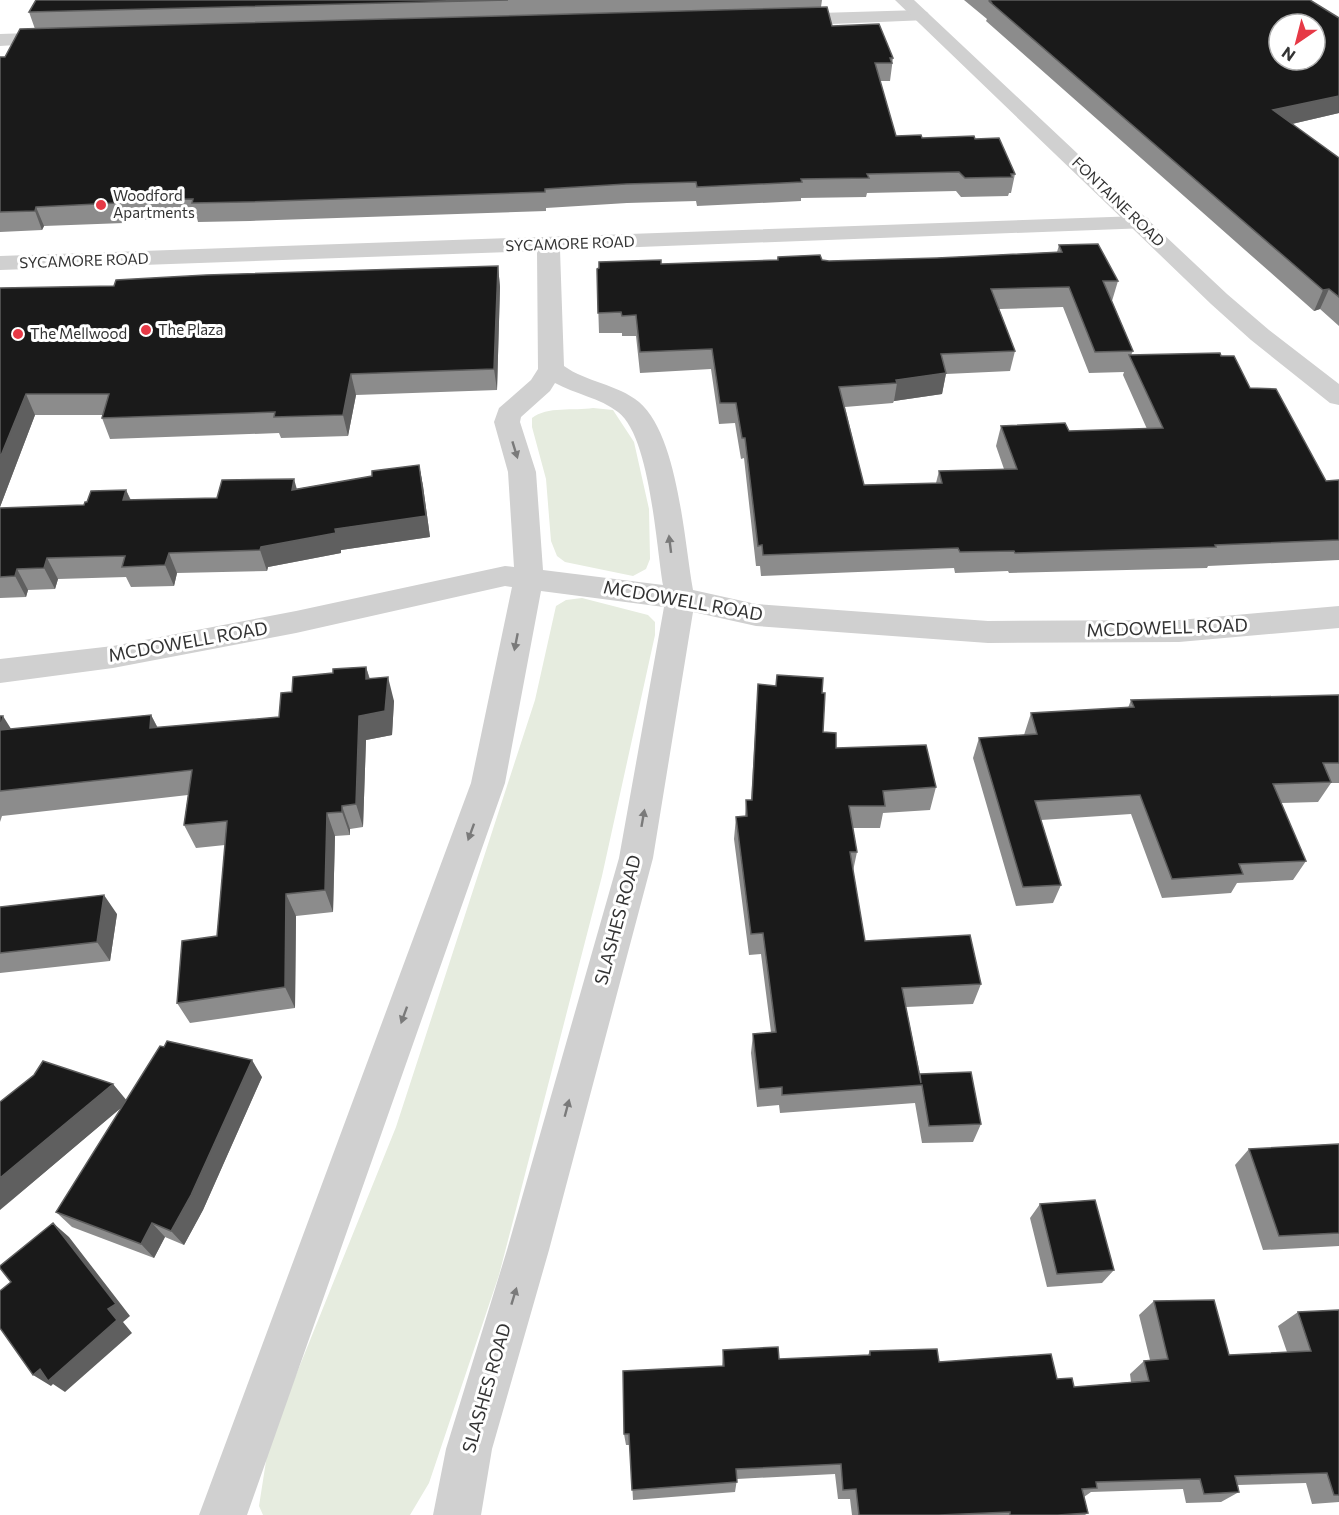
<svg xmlns="http://www.w3.org/2000/svg" width="1339" height="1515" font-family="Commissioner,sans-serif">
	<style>
		.green { fill: #e6ecdf }
		.lines { fill: none; stroke-linecap: round; stroke-linejoin: round }
		.minor { fill: #d0d0d0; fill-rule: evenodd }
		.tertiary { fill: #d0d0d0; fill-rule: evenodd }
		.wall { fill: #8c8c8c; fill-rule: evenodd }
		.shaded-wall { fill: #5f5f5f }
		.building { fill: #1a1a1a; stroke: #5f5f5f; stroke-width: 1.5; fill-rule: evenodd }
		.oneway { fill: #7a7a7a }
		.poi-dot { fill: #e63946; stroke: #fff; stroke-width: 2 }
		.labels { text-anchor: middle; stroke-width: 6; stroke-linejoin: round; paint-order: stroke }
		.far-poi-label { font-size: 15px; fill: #333; stroke: #fff; text-anchor: start }
		.far-street-label { font-size: 15px; fill: #333; stroke: #fff }
		.street-label { font-size: 18px; fill: #333; stroke: #fff }
	</style>
	<rect width="100%" height="100%" fill="#fff"/>
	<path class="green" d="M593,408L613,410L634,442L649,509L650,559L646,569L633,576L565,562L557,556L551,541L546,479L532,427V418C547,406 574,411 593,408Z
		M582,598L648,615L655,622V635L602,876L499,1275L429,1483L410,1515H263L259,1506L269,1442L396,1127L535,700L556,606L566,600Z"/>
	<g class="lines">
		<path class="minor" d="M921,10L927,12L930,16L927,20L785,26L778,24L776,20L778,16L785,14Z
			M58,32L65,34L67,38L65,42L0,46V34Z
			M1140,216L1148,218L1151,223L1148,228L560,250L564,366C586,382 617,384 639,402C678,435 684,540 693,590L756,604L988,621L1179,620L1339,606V628L1179,642L988,643L756,626L693,612L653,858L549,1250L492,1449L481,1515H433L446,1449L507,1250L619,858L664,607L541,591L505,783L247,1515H199L471,783L512,587L505,586L296,633L113,668L0,683V659L113,646L296,611L505,566L514,567L508,472L494,422L499,408L531,380L538,369L537,251L0,270V256ZM555,383C575,394 600,398 618,412C650,436 656,545 663,585L543,570L536,472L520,422L521,417L550,391Z"/>
		<path class="tertiary" d="M895,0H914L1227,294L1269,330L1339,384V405L1330,403L1251,340L1211,304Z"/>
	</g>
	<path class="wall" d="M36,0H822L821,7L832,26L893,58L890,81H880L896,136L922,138L975,139L1015,174L1011,193H1009L1008,196L961,197L956,191L867,193L866,197L801,198V201L697,206L696,201L627,203L546,208V211L250,221L198,222L197,218L125,220L124,223L44,226L42,230L0,232V57H5L35,29L29,12Z
		M964,0H1310L1339,18V113L1292,124L1339,158V326L1320,309L1314,311L986,21L987,19Z
		M1059,245L1118,281L1112,301L1133,351L1131,355L1221,356L1250,388L1326,481L1339,480V560L1208,566L1207,568L1009,573L1008,571L955,573L954,568L761,576L760,566H756L744,458L741,459L735,423L719,424L711,369L640,373L636,336H622V333H599L597,269L661,264L777,260L778,257L829,261L937,258L1057,252ZM1063,307L1089,373L1124,372L1123,375L1147,429L1069,431L1001,426L996,446L1004,469L939,471L936,483L864,485L845,407L893,403L894,401L942,394L946,374L1010,371L1015,351L999,309Z
		M498,266L500,287L497,390L356,395L348,436L281,438L279,433L110,439L102,418L103,415H35L0,507V288L114,286Z
		M419,465L423,486L430,537L341,550V553L268,567L267,571L177,573L174,586L131,587L126,577L58,579L55,589L28,590L26,597L0,598V508L84,505L87,502L126,490L131,500L217,498L296,489L372,476Z
		M366,667L370,679L394,701L392,735L366,740L363,827L350,829V835L335,836L333,912L296,916L295,1008L190,1023L177,1003L217,936L225,845L196,848L184,825L188,795L2,816L0,822V716L11,729L151,715L158,728L279,717L292,692L333,673Z
		M777,675L822,693L823,732L836,748L936,787L930,810L883,813L880,828H853L857,852L853,871L865,941L981,984L973,1004L906,1007L920,1074L981,1124L973,1142L922,1143L915,1103L780,1113L779,1105L757,1107L751,1053L753,1034L771,1032L761,954L749,955L734,839L736,817L745,816L746,800H751L758,684L776,686Z
		M1339,695V783H1331L1318,802L1281,803L1306,861L1293,880L1237,883L1231,893L1162,898L1131,814L1041,820L1061,885L1053,903L1016,906L973,758L979,738L1024,735L1031,713L1128,708L1131,700Z
		M0,907L117,914L110,961L0,973Z
		M262,1077L203,1210L184,1245L165,1237L154,1258L72,1227L56,1212L123,1106L0,1210L126,1100Z
		M1339,1144V1246L1263,1250L1235,1165L1249,1149Z
		M1040,1204L1114,1270L1102,1283L1047,1287L1030,1218Z
		M1154,1301L1229,1355L1287,1352L1278,1326L1298,1312L1339,1310V1502L1312,1504L1306,1483L1238,1485L1239,1492L1221,1502L1186,1503L1183,1489L1091,1492L1084,1497L1088,1513L1085,1515H852L850,1499H838L835,1474L737,1479L735,1492L633,1500L630,1445H626L624,1434L722,1367L723,1350L779,1359L868,1355L870,1351L1057,1379L1074,1387L1131,1382L1130,1374L1144,1361L1150,1360L1139,1315Z"/>
	<path class="shaded-wall" d="M1339,96V113L1266,130L1273,110Z
		M118,200L125,220L124,223L117,203Z
		M36,207L44,226L42,230L35,211Z
		M498,266L500,287L497,390L494,369Z
		M1329,289L1320,309L1314,311L1323,290Z
		M946,373L942,394L894,401L897,383L896,380Z
		M351,374L356,395L348,436L343,415Z
		M26,394L35,415L0,507V458Z
		M419,465L423,486L430,537L341,550V553L268,567L267,571L260,550L261,547L335,529Z
		M294,479L300,500L292,490Z
		M126,490L135,511L123,500Z
		M169,553L177,573L174,586L165,565Z
		M47,558L58,579L55,589L44,568Z
		M17,569L28,590L26,597L15,576Z
		M366,667L373,691L366,679Z
		M388,677L394,701L392,735L366,740L363,827L356,804L359,716Z
		M151,715L163,739L150,728Z
		M3,716L18,740L0,730Z
		M342,806L350,829V835L342,812Z
		M327,813L335,836L333,912L325,890Z
		M286,894L296,916L295,1008L285,987Z
		M104,895L117,914L110,961L97,942Z
		M252,1060L262,1077L203,1210L184,1245L171,1231Z
		M113,1084L128,1102L0,1210V1178Z
		M53,1223L69,1237L130,1316L123,1322L132,1333L65,1392L53,1384L51,1386L33,1375L108,1309Z
		M152,1223L165,1237L154,1258L141,1244Z"/>
	<path class="building" d="M36,0H508L29,12Z
		M989,0H1310L1339,18V96L1273,110L1339,158V297L1329,289L1323,290L990,2H991ZM1279,24H1315V60H1279Z
		M827,7L832,26L879,24L893,58H890L892,63H875L896,136L921,135L922,138L974,136L975,139L999,138L1015,174H1011L1012,177L965,178L959,172L867,174L869,178L801,179L802,182L697,187L696,182L626,184L545,189V192L245,202L192,203L193,199L118,200L117,203L36,207L35,211L0,212V57H5L20,29Z
		M1098,244L1118,281H1103L1133,351L1095,352L1069,287L991,289L1015,351L941,354L946,373L896,380L897,383L839,387L864,485L942,483L939,471L1017,469L1001,426L1065,423L1069,431L1163,428L1129,355L1220,353L1221,356H1234L1250,388L1276,389L1326,481L1339,480V540L1215,545L1216,547L1015,553L1014,551L960,552L958,548L763,555L762,545L758,546L745,438H742L736,403H720L712,349L640,352L636,315L622,316L621,312L598,313L597,269L599,268V262L661,260V264L778,260V257L820,255L822,260L829,261L937,258L1062,252L1059,245Z
		M498,266L494,369L351,374L343,415L274,417L275,412L102,418L109,394H26L0,458V288L114,286L116,280L206,275Z
		M419,465L426,516L335,529L336,533L261,547L260,550L169,553L165,565L122,567L125,556L47,558L44,568L17,569L15,576L0,577V508L84,505L85,502H87L91,491L126,490L123,500L217,498L222,480L294,479L292,490L372,476V471Z
		M366,667V679L388,677L385,711L359,716L356,804L342,806V812L327,813L325,890L286,894L285,987L177,1003L182,941L217,936L227,821L184,825L192,770L0,791V730L151,715L150,728L279,717L281,693L292,692L293,677L333,673V669Z
		M777,675L823,678L822,693H825L823,732L836,733V748L926,745L936,787L883,791L885,806H849L857,852H850L865,941L970,935L981,984L902,988L921,1083L920,1074L971,1072L981,1124L929,1126L922,1085L782,1095V1087L759,1089L753,1034L776,1032L763,933L751,934L736,817L747,816L746,800H752L758,684L776,686Z
		M1339,695V763H1323L1331,782L1273,784L1306,861L1239,864L1243,874L1172,879L1140,795L1035,801L1061,885L1023,887L979,738L1037,734L1031,713L1134,707L1131,700Z
		M0,716H3L0,729Z
		M104,895L97,942L0,953V907Z
		M167,1041L252,1060L191,1195L171,1231L152,1223L141,1244L56,1212L160,1046L164,1047Z
		M43,1061L113,1084L0,1178V1102L34,1075Z
		M1339,1144V1233L1279,1236L1249,1149Z
		M1095,1200L1114,1270L1057,1274L1040,1204Z
		M53,1223L116,1304L108,1309L117,1320L48,1381L40,1369L33,1375L0,1328V1291L11,1282L0,1268V1266Z
		M1214,1300L1229,1355L1311,1351L1298,1312L1339,1310V1495H1334L1327,1473L1235,1476L1239,1492L1204,1494L1200,1479L1096,1482L1097,1488L1082,1489L1088,1513L1058,1515H1010V1512L939,1515H859L856,1489L843,1490L841,1464L736,1469L737,1482L632,1490L629,1434H624L623,1371L724,1366L723,1350L778,1347L779,1359L870,1355V1351L937,1349L939,1362L1051,1354L1057,1379L1072,1378L1074,1387L1149,1381L1144,1361L1168,1359L1154,1301Z"/>
	<defs><path id="oneway-solid" d="M-6-.8H1V-3.2L6.5 0L1 3.2V.8H-6Z" transform="scale(1.5)"/></defs>
	<g class="oneway">
		<use href="#oneway-solid" transform="translate(515 450) rotate(73)"/>
		<use href="#oneway-solid" transform="translate(670 544) rotate(-97)"/>
		<use href="#oneway-solid" transform="translate(516 642) rotate(101)"/>
		<use href="#oneway-solid" transform="translate(643 818) rotate(-80)"/>
		<use href="#oneway-solid" transform="translate(471 832) rotate(110)"/>
		<use href="#oneway-solid" transform="translate(404 1015) rotate(110)"/>
		<use href="#oneway-solid" transform="translate(567 1108) rotate(-75)"/>
		<use href="#oneway-solid" transform="translate(514 1296) rotate(-73)"/>
	</g>
	<g class="poi-dot">
		<circle cx="101" cy="205" r="6"/>
		<circle cx="146" cy="330" r="6"/>
		<circle cx="18" cy="334" r="6"/>
	</g>
	<g class="labels">
		<g class="far-poi-label">
			<text x="113" y="201">Woodford<tspan x="113" dy="17">Apartments</tspan></text>
			<text x="158" y="335">The Plaza</text>
			<text x="30" y="339">The Mellwood</text>
		</g>
		<g class="far-street-label">
			<text transform="translate(1118 202) rotate(44)" y="5">FONTAINE ROAD</text>
			<text transform="translate(570 244) rotate(-2)" y="5">SYCAMORE ROAD</text>
			<text transform="translate(84 261) rotate(-2)" y="5">SYCAMORE ROAD</text>
		</g>
		<g class="street-label">
			<text transform="translate(683 601) rotate(10)" y="6">MCDOWELL ROAD</text>
			<text transform="translate(1167 628) rotate(-2)" y="6">MCDOWELL ROAD</text>
			<text transform="translate(188 642) rotate(-10)" y="6">MCDOWELL ROAD</text>
			<text transform="translate(618 920) rotate(-75)" y="6">SLASHES ROAD</text>
			<text transform="translate(487 1388) rotate(-74)" y="6">SLASHES ROAD</text>
		</g>
	</g>
	<g transform="translate(1297 42) rotate(215)"><circle r="28" fill="#ffffff" stroke="#adadad" stroke-width="1.5"/>
	<path d="M0-4.5L10 22L0 15L-10 22Z" fill="#e63946"/>
	<text y="-9" font-size="16" font-weight="bold" text-anchor="middle" fill="#333333">N</text>
	</g>
</svg>
